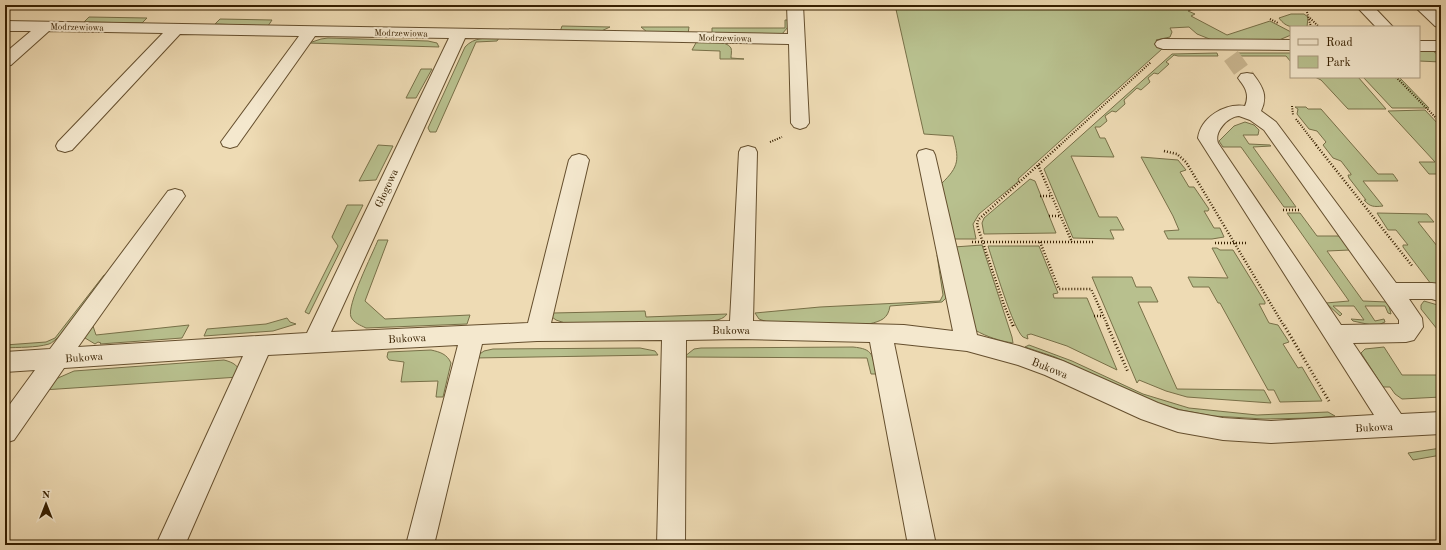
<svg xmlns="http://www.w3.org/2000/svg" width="1446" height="550" font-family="'Old Standard TT',serif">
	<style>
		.green { fill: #b8c08e; stroke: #787048 }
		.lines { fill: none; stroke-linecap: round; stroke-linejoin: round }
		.minor-tunnel { stroke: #c9b690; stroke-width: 17; stroke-dasharray: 17 8; stroke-linecap: butt }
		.minor-casing { stroke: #654f2e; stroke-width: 2 }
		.path-far2 { stroke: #372001; stroke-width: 2; stroke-dasharray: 1 1.5; stroke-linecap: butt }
		.path-far1 { stroke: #372001; stroke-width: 2.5; stroke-dasharray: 1 2; stroke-linecap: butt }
		.path { stroke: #372001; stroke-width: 3; stroke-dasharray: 1 2.5; stroke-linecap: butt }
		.minor { fill: #f4e8ce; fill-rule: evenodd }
		.labels { text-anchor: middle; stroke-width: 4; stroke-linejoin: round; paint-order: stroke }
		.far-street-label { font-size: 9px; fill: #372001; stroke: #f4e8ce }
		.street-label { font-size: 11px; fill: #372001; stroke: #f4e8ce }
	</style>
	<rect width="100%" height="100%" fill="#eedbb4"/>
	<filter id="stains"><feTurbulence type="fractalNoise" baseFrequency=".005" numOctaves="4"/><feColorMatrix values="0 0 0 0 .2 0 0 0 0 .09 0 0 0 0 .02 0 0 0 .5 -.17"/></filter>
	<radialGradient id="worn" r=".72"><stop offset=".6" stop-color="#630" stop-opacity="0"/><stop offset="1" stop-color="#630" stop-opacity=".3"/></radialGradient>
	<path class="green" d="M895,5H1204L1188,11L1195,14L1191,16L1227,35L1270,21L1291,32V35L1272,43L1212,40L1197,34L1189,27L1170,28L1172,32L1170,37L1156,40L1162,49L1018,179L1019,181L979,214L973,224L976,239H953L941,184C960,166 959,159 953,136L924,134Z
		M1291,14H1304L1308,17L1307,27C1294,27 1287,29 1279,18Z
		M89,17L147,18L142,23L84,22Z
		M220,19L272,20L268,26L215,24Z
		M785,20H788V27L782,34H712V28H785Z
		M562,26L610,27L597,33L560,32Z
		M641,27H689L688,34L647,32Z
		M328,38L428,41L437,43L439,47L309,43L321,39Z
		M499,38L497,41L476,42L436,132H430L428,128L465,47C474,37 486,38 499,38Z
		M697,41C704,41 727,40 731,48C732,51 731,55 731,58L744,59H720V51L692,50Z
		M1419,50L1433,51L1441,57V62L1419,61Z
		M1217,53L1218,56H1178L1174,55L1166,62L1169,64L1158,74L1154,73L1148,78L1150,82L1141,90L1137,88L1124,100L1125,104L1116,112L1112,111L1105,116L1107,121L1100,127H1095L1100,138H1105L1114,157L1071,156L1099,217H1117L1124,230H1110L1114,239L1073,238L1044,169L1172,54Z
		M1238,53H1291V62L1286,56H1239Z
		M421,69H432L416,98H406Z
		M1315,77H1358L1386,109H1348L1321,80Z
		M1363,77H1399L1429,108H1392Z
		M1295,107H1306L1308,109H1321L1378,174H1393L1398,181H1363L1383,206C1374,207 1370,207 1364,200H1366L1349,178L1348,175H1351V174L1341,161L1333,158L1323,145L1326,142L1317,131L1309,129L1297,114L1298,109Z
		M1425,110L1441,127V174H1429L1419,162H1435L1388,111Z
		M1245,122L1254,125L1259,130L1258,135H1243L1249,144L1270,145L1271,146L1253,147L1296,207H1284L1241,147H1223L1219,141L1234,126Z
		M378,145L393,146L376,180L359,181Z
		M1141,157L1178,160L1186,170L1180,172L1189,187H1194L1209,209L1208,211H1204L1214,228H1220L1224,237L1212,239H1168L1164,231L1179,230L1173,216Z
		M1030,179L1035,181L1056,233L984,234L982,223L984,218Z
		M347,205H363L309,314L305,312L338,246L332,237Z
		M1287,213H1300L1317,236H1340L1350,250L1327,251L1363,301L1387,302L1389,306L1391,314L1388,313L1385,306H1365L1375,321L1384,319L1385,322L1376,326L1353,321L1351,319L1364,320L1354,306H1333L1342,314L1340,316L1326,303L1349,301Z
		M1377,213L1427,214L1434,222H1418L1441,251V285L1431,284L1403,247V245H1408L1396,230H1388Z
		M378,240H388L365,301L385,319L470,315L467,324L366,328C360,325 354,323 351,317C346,306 373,253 378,240Z
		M982,245L1012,337L1013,343C1000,341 987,337 975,330L954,247Z
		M988,246H1039L1058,293L1053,294L1054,298H1087L1117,370L1067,346L1031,334L1027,335L1028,339C1028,339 1023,337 1023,337C1013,329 993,261 988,246Z
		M1212,248H1217L1220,250H1233L1265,302V304H1259L1269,323L1278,325L1289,342L1283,344L1298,368L1302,367L1322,401L1280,402L1274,390H1268L1220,303H1218L1209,287H1193L1188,277L1228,278Z
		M937,255H940L946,298L942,302L890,306C888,319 881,321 869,324H773L759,319L755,313L820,307L940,301L943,295Z
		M104,275H106C96,288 60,341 49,344C35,348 19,347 5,348V345L46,342L55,338Z
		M1092,277H1132L1136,287H1151L1158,302H1138L1177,389L1264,390L1271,403L1187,397L1166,391L1139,380L1137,383Z
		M1424,301L1441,306V334L1421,309V305Z
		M104,310L93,326L96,335L189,325L182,338L100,344L101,343L98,342L95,344L85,338L84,335Z
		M645,311L646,317L727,314C722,322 707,321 698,322L565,323L556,320L552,317L553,313Z
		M287,318L290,322L296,324L273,331L204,336L207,329L266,324Z
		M1029,345L1072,361L1143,394L1189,408L1257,415L1328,412L1335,416L1316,418L1264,419L1213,416L1181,410L1151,401L1055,357L1025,347Z
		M853,347C874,349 872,355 876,374H871L867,358L684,357L694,349L701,348Z
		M1384,347L1402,375H1441V397L1402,399L1395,394L1390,387H1383L1361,353L1365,349Z
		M640,348L655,351L658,355L474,358L484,351L493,349Z
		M431,350C440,352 447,354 451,363L443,397H436L438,381L401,382L404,362L389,360L387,357L388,352Z
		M224,360C232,362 242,366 239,377L43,390L58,378L74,371Z
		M1441,448V455L1413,460L1408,453Z"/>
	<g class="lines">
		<path class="minor-tunnel" d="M1231,56L1247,78"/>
		<defs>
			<path id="minor" d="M787,5H803L809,123L806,127L800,129L794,127L791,123L789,44L465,38L331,332L528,323L569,160L572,156L579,154L586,156L589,160L551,323L730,321L739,152L741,148L748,146L755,148L757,152L753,321L904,325L953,331L917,155L919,151L926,149L933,151L935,155L977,335L1019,346L1063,361L1158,403L1178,410L1223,418L1271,421L1374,415L1198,138C1201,117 1225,103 1245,106C1250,94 1245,87 1238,78L1241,74L1247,73L1253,74C1263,87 1268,96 1261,111L1276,122L1396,283H1432L1441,284V302L1432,299H1409L1422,318L1423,327L1414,340L1406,342L1353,343L1401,414L1441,412V434L1271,443L1223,440L1178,432L1141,419L1045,375L1018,365L967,351L894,343L936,545H908L870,342L741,339L686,340L685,545H657L662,340L537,341L482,344L434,545H406L458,345L268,355L185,545H156L243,356L64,368L14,440L5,443V411L35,370L5,372V352L50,349L168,191L175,189L182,191L185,196L78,347L307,333L449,38L315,36L237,146L230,148L223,146L221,142L299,36L180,34L72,150L65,152L58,150L56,146L58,142L163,33L49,31L11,65L5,66V53L31,31H5V21L788,34ZM1239,116L1250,120L1264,130L1399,320V324L1341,325L1218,143C1214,132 1227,117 1239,116Z
				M1355,5H1372L1393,27H1376Z
				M1413,5H1430L1441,15V28L1435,26Z
				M1163,39L1291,40V50L1163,49L1157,47L1155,44L1157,41Z
				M1419,41H1441V51H1419Z"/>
		</defs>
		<use href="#minor" class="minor-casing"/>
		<path class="path-far2" d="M1307,12L1311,27
			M1310,18L1319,27
			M1270,19L1278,23
			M1396,77L1441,123
			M1292,106L1293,115
			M1296,119L1317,146
			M770,142L782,137
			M1059,146L1151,62"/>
		<path class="path-far1" d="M1316,145L1413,267
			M1164,151L1177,154L1186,162L1284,326
			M1038,165L1072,242
			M1040,196H1051
			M1283,210H1300
			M1049,216H1060
			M972,242H1093
			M1040,242L1059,289H1091L1108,326
			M1215,243H1246
			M1094,316H1103
			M1013,326L1004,305L977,225L978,220L1060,145"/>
		<path class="path" d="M1013,325L1014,328
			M1107,325L1128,372
			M1284,325L1329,401"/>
		<use href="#minor" class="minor"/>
	</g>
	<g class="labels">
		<g class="far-street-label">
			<text transform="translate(77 27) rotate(1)" y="3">Modrzewiowa</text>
			<text transform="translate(401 33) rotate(1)" y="3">Modrzewiowa</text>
			<text transform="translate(725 38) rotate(1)" y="3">Modrzewiowa</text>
		</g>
		<g class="street-label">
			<text transform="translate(386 188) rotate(-65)" y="4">Głogowa</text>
			<text x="731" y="334">Bukowa</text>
			<text transform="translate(407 338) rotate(-3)" y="4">Bukowa</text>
			<text transform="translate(84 357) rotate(-4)" y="4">Bukowa</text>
			<text transform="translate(1050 368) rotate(22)" y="4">Bukowa</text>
			<text transform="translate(1374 427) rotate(-3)" y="4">Bukowa</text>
		</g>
	</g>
	<rect width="1446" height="550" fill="none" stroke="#eedbb4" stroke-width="20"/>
	<rect x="6" y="6" width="1434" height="538" fill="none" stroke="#372001" stroke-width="2"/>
	<rect x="10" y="10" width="1426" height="530" fill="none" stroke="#372001"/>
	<rect x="1290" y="26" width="130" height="52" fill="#f4e8ce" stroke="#a8987c"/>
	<rect x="1298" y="39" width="20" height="6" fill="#f4e8ce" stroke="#a8987c"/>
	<text x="1326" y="46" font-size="12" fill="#372001">Road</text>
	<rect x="1298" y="56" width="20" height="12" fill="#b8c08e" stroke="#a8987c"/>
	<text x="1326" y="66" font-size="12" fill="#372001">Park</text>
	<g transform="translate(46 504)" stroke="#f4e8ce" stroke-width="3" paint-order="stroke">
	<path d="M0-3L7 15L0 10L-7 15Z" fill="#372001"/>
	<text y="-6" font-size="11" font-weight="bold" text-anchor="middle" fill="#372001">N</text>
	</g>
	<rect width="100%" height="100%" filter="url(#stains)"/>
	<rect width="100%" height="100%" fill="url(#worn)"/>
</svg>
